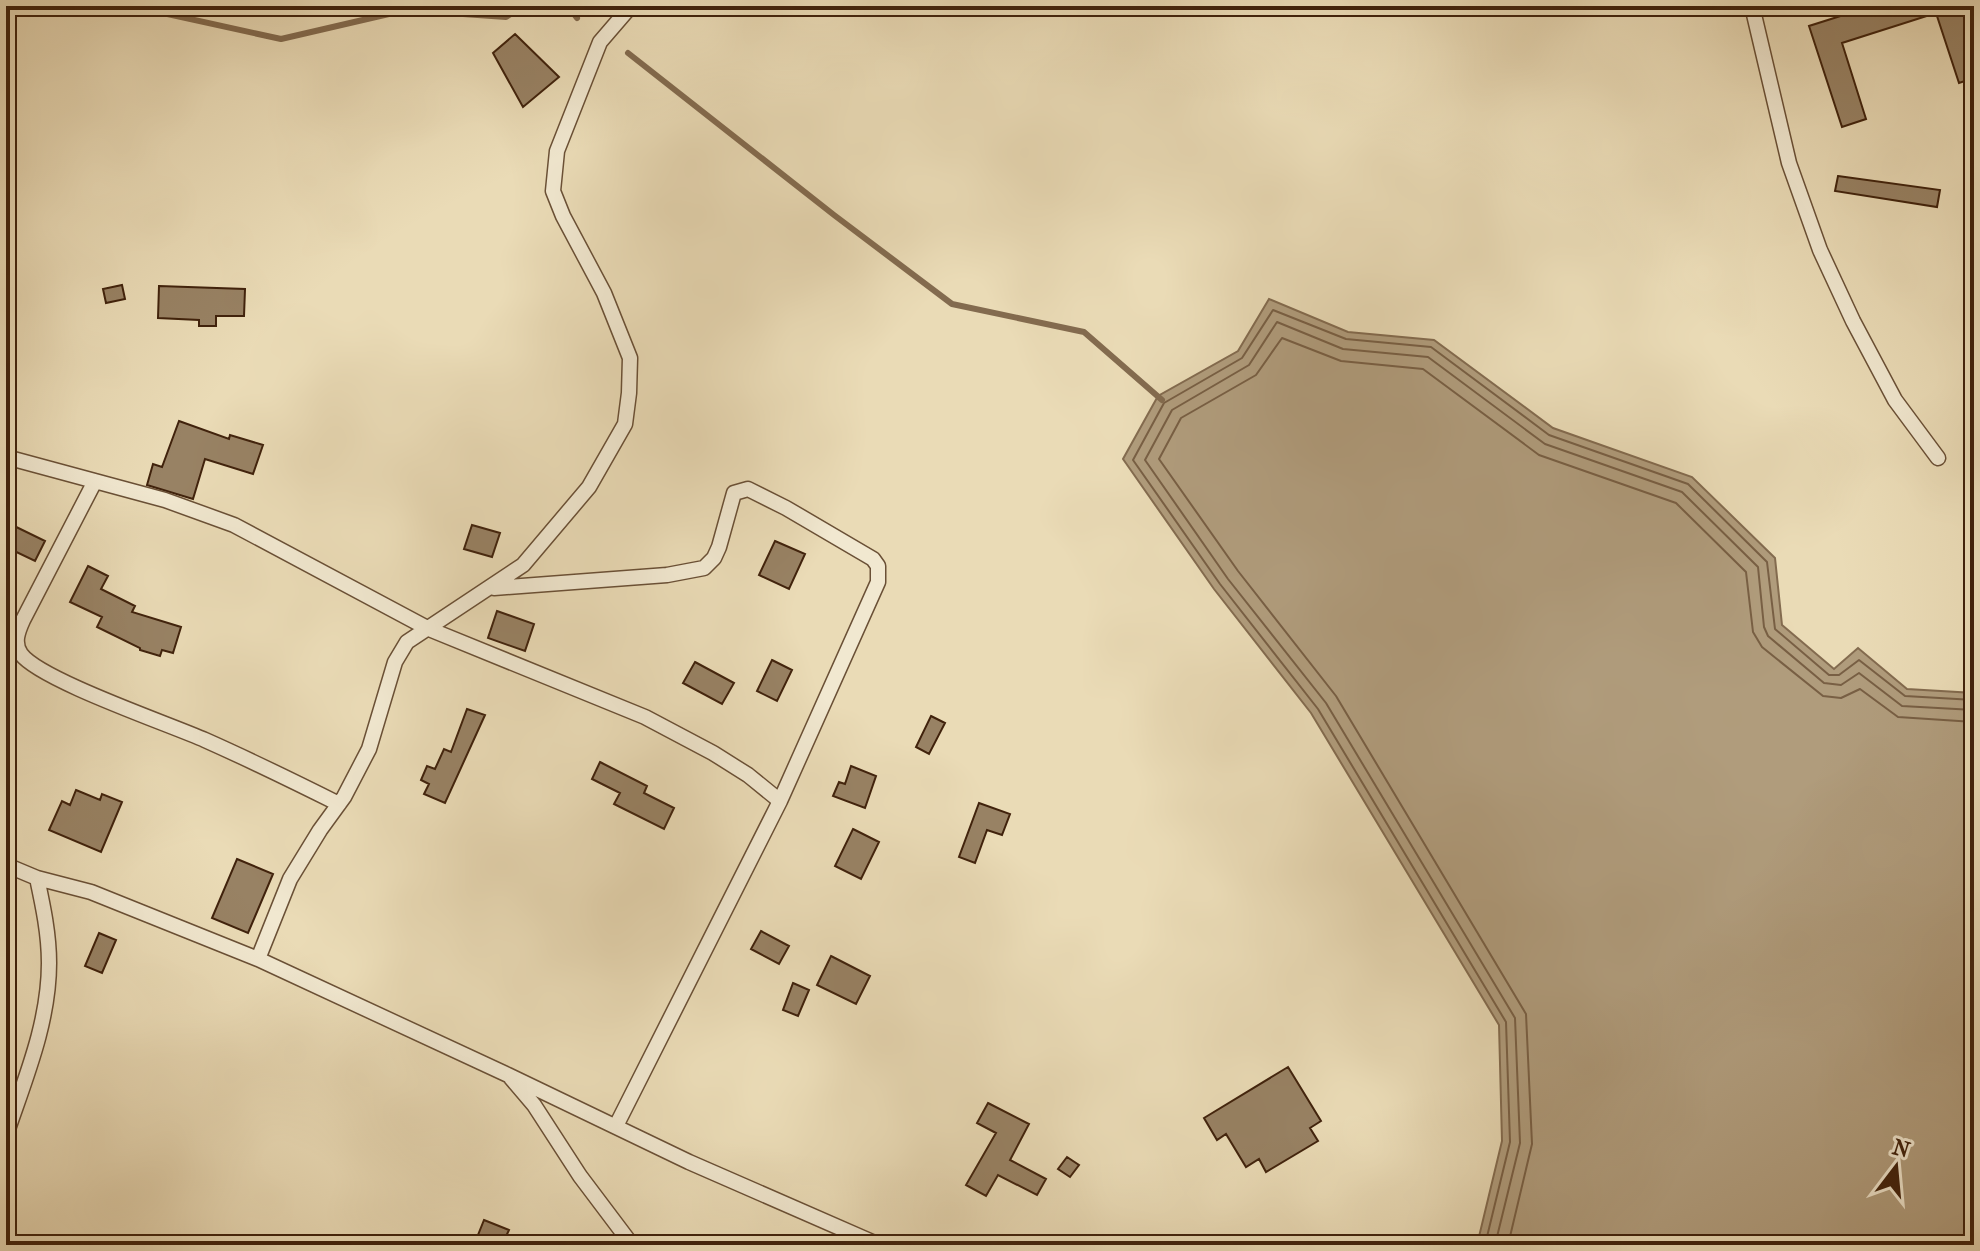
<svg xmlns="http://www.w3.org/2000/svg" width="1980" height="1251" font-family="'IM FELL French Canon',serif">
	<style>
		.water { fill: #b09c7c; stroke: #836b4f; stroke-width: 2 }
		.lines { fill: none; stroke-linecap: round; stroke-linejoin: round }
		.shore { stroke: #785f44; stroke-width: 2 }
		.stream { stroke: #836b4f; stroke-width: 6 }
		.building { fill: #988264; stroke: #40220c; stroke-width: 2 }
		.minor-casing { stroke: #6a5036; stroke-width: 17 }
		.minor { stroke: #f1e8d0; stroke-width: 14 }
	</style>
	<rect width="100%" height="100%" fill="#eadbb6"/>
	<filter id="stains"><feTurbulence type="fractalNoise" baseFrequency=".0025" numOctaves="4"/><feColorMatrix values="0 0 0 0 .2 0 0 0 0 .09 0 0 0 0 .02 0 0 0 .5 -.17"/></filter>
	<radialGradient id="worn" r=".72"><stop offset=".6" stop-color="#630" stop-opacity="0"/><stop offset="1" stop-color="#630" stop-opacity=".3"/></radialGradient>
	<path class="water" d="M1269,299L1348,332L1434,340L1553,428L1692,477L1775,558L1782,625L1834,669L1858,648L1907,689L1974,693V1245H1477L1502,1141L1499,1025L1311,713L1214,589L1123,459L1158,396L1238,351Z"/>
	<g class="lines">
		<path class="shore" d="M1485,1245L1510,1142L1506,1022L1318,709L1220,584L1133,460L1164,403L1242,358L1273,310L1346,339L1431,347L1549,435L1688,484L1767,562L1775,629L1829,675H1839L1859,660L1905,696L1974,700
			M1495,1245L1520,1143L1515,1018L1326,703L1228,579L1145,460L1172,410L1249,365L1277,322L1343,349L1428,357L1545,444L1682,492L1758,567L1764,627L1768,636L1824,683L1841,685L1859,673L1902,706L1974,710
			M1508,1245L1532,1144L1526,1014L1336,696L1238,571L1159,459L1181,418L1256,375L1282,338L1341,361L1423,369L1539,455L1676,503L1746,572L1753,632L1762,647L1823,696L1841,698L1860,689L1898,717L1974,722"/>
		<path class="stream" d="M131,6L281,39L406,10L506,17L523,6
			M568,6L577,18
			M628,53L834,215L952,304L1084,332L1162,400"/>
	</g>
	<path class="building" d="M1872,6H1964L1974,38V78L1959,83L1936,13L1842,43L1866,119L1842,127L1809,26Z
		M515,34L559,77L523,107L493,53Z
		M1838,176L1940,190L1937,207L1835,191Z
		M122,285L125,299L106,303L103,289Z
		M159,286L245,289L244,316H216V326H199V320L158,318Z
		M179,421L229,439L230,435L263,445L253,474L205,459L193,499L147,485L153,464L162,467Z
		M6,522L45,541L35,561L6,547Z
		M472,525L500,533L492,557L464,549Z
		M775,541L805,554L789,589L759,575Z
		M88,566L108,576L101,589L135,606L132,612L181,627L173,653L162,650L160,656L140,650V648L97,627L102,617L70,602Z
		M497,611L534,624L525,651L488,638Z
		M772,660L792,670L777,701L757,691Z
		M695,662L734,683L722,704L683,683Z
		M467,709L485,715L445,803L424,794L429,784L421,780L427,766L435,769L444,749L451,752Z
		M931,716L945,723L929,754L916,747Z
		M600,762L647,786L644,793L674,808L664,829L614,804L620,793L592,779Z
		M851,766L876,776L865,808L833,796L839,782L845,784Z
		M76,790L100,800L102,794L122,802L101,852L49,830L62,801L70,805Z
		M979,803L1010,814L1002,835L987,830L975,863L959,857Z
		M853,829L879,842L861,879L835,866Z
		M237,859L273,874L248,933L212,918Z
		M761,931L789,946L779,964L751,949Z
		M99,933L116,940L102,973L85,966Z
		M831,956L870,976L856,1004L817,985Z
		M793,983L809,990L798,1016L783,1010Z
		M1288,1067L1321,1121L1310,1128L1318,1141L1266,1172L1259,1159L1246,1167L1226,1134L1217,1140L1204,1118Z
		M988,1103L1029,1124L1010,1160L1046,1179L1037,1195L998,1175L986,1196L966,1185L996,1133L977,1123Z
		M1067,1157L1079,1165L1070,1177L1058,1169Z
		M484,1220L509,1230L502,1245H474Z"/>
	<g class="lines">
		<defs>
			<path id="minor" d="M1752,6L1789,163L1820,250L1853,321L1895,400L1938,458
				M6,457L165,500L234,525L429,629L645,717L713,753L748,775L780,801L616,1126
				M95,481L23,620C18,631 13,643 21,654C40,680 169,724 205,740C250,760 295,782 339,804
				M494,588L667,575L704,568L714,558L719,547L734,493L748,489L786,508L873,559L878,566V582L780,801
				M6,865L37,878L91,892L258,959L508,1075L689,1162L879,1245
				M258,959L290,879L320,830L344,797L369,749L395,662L407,642L523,565L589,487L625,424L629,393L630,358L604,293L563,216L553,191L557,151L600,42L631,6
				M511,1078L534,1105L580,1176L632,1245
				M6,1135C25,1079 49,1023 49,963C49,934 43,906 37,878"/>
		</defs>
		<use href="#minor" class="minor-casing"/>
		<use href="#minor" class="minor"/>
	</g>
	<rect width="1980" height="1251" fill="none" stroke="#eadbb6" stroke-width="32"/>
	<rect x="8" y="8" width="1964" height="1235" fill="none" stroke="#40220c" stroke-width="4"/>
	<rect x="16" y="16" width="1948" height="1219" fill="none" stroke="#40220c" stroke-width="2"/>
	<g transform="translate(1896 1167) rotate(16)" stroke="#f1e8d0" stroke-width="6" paint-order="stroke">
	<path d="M0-6L14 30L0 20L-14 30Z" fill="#40220c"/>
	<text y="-12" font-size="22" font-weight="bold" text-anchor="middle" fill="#40220c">N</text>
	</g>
	<rect width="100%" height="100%" filter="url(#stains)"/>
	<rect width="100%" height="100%" fill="url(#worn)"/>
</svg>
